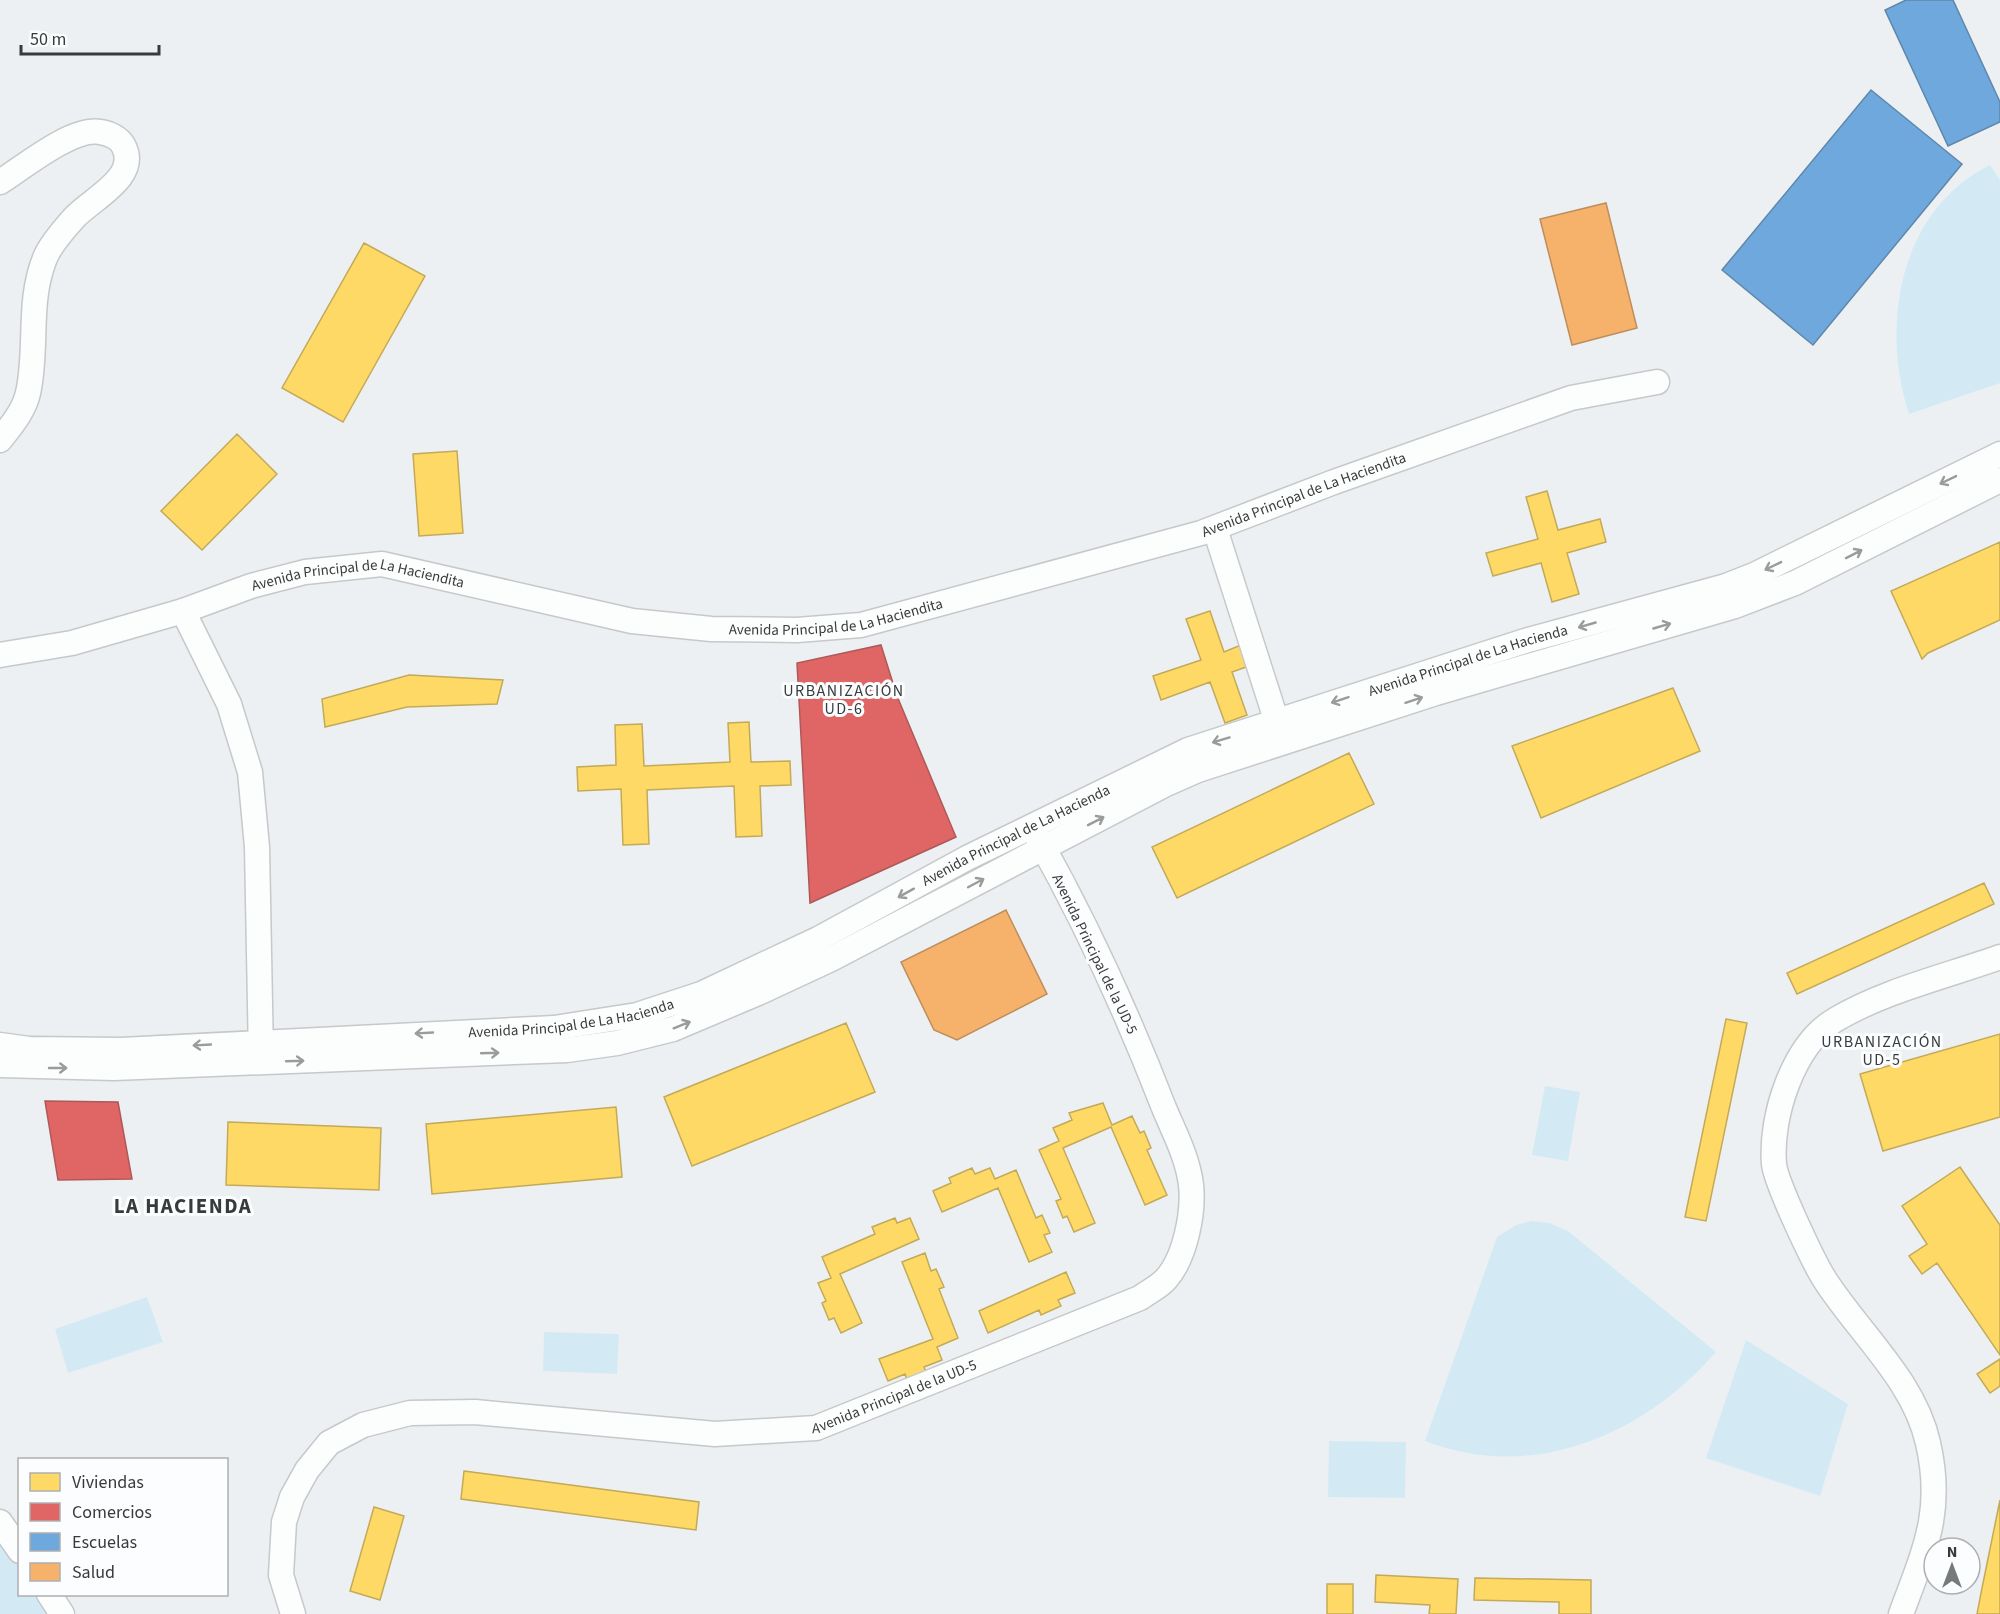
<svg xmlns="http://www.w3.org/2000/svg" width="2000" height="1614" font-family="'Source Sans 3',sans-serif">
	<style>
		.green { fill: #d3eaf5 }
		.homes { fill: #ffd966; stroke: #c3aa59; stroke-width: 1.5 }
		.shops { fill: #e06666; stroke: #ae5959; stroke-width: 1.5 }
		.schools { fill: #6fa8dc; stroke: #5e87ac; stroke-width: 1.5 }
		.health { fill: #f6b26b; stroke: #bd8e5d; stroke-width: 1.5 }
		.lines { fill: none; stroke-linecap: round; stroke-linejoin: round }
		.minor-casing { stroke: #c6c8c9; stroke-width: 27 }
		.minor { stroke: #fcfdfd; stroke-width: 24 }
		.oneway { stroke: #9a9c9c }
		.labels { text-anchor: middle; stroke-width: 6; stroke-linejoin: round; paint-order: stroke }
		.street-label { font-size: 15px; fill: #383b3c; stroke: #fbfdfe }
		.neighbourhood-label { font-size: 16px; letter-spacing: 1.5px; fill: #383b3c; stroke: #fbfdfe }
		.district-label { font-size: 21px; font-weight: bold; letter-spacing: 1.5px; fill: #383b3c; stroke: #fbfdfe }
	</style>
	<rect width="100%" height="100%" fill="#edf0f2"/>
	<path class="green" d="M1990,165L2000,180V383L1909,414C1880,325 1899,210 1990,165Z
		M1545,1086L1580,1092L1568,1161L1532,1155Z
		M1532,1221L1549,1223L1568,1231L1716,1352C1644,1435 1533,1483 1425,1441L1497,1237L1516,1225Z
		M147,1297L163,1342L68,1373L55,1329Z
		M544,1332L619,1334L617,1374L543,1371Z
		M1746,1340L1848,1404L1820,1496L1706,1458Z
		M1329,1441L1406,1442L1405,1498L1328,1497Z
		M0,1529L19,1557L20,1594L46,1595L59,1614H0Z"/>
	<path class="homes" d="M364,243L425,276L343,422L282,388Z
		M237,434L277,474L202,550L161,511Z
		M457,451L463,533L419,536L413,454Z
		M1547,491L1558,530L1600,519L1606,542L1567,553L1579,594L1552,602L1541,563L1493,576L1486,553L1538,539L1526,497Z
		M2000,542V620L1928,653L1922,659L1891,591Z
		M1210,611L1224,652L1241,645L1249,666L1232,672L1247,715L1225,723L1210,682L1161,700L1153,676L1201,660L1186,619Z
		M409,675L503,680L497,704L407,707L325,727L322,699Z
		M1673,688L1700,751L1541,818L1512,746Z
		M749,722L751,762L790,761L791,785L760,786L762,836L736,837L734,786L647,790L649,844L623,845L621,789L578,791L577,767L616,765L615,725L642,724L644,766L730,762L728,723Z
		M1349,753L1374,804L1177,898L1152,847Z
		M1984,883L1994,904L1797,994L1787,973Z
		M1726,1019L1747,1023L1706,1221L1685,1217Z
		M846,1023L875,1092L692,1166L664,1097Z
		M2000,1034V1117L1883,1151L1860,1074Z
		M1103,1103L1112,1125L1132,1116L1140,1133L1144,1131L1151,1148L1147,1150L1167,1195L1145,1205L1111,1127L1063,1148L1095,1223L1074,1232L1067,1216L1063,1218L1056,1201L1061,1199L1039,1150L1059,1141L1053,1128L1072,1120L1069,1113Z
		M616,1107L622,1177L432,1194L426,1124Z
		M228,1122L381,1128L379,1190L226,1185Z
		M1960,1167L2000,1225V1355L1937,1263L1922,1274L1909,1256L1927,1244L1902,1206Z
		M972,1168L975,1174L990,1168L995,1179L1016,1170L1036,1218L1042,1215L1050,1233L1044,1235L1052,1252L1029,1262L998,1188L942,1212L933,1191L951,1183L949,1178Z
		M895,1218L897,1223L910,1218L919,1239L840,1274L862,1323L841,1333L834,1318L829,1320L822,1303L826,1301L818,1283L831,1278L822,1257L875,1234L872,1227Z
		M925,1253L931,1271L936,1269L944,1287L939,1289L958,1338L937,1347L942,1360L924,1367L926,1372L907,1380L905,1374L888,1381L879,1359L933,1339L902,1262Z
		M1066,1272L1075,1293L1058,1300L1061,1306L1041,1315L1039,1310L988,1333L979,1311Z
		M2000,1359V1386L1990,1393L1977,1374Z
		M464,1471L699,1502L696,1530L461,1499Z
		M2000,1500V1614H1977L1982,1588Z
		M374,1507L404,1516L380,1600L350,1591Z
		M1376,1575L1458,1579L1456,1614H1429L1430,1605L1375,1602Z
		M1475,1578L1591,1580V1614H1559V1602L1474,1600Z
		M1327,1584H1353V1614H1327Z"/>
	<path class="shops" d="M881,645L897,696L956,837L810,903L797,663Z
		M45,1101L118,1102L132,1179L58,1180Z"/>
	<path class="schools" d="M1906,0H1953L2000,102V122L1948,146L1885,10Z
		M1871,90L1962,164L1813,345L1722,270Z"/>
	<path class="health" d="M1606,203L1637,328L1572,345L1540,219Z
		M1006,910L1047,994L957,1040L934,1030L901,962Z"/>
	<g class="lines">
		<defs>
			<g id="minor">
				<path d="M0,182C24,167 72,127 100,132C109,133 119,138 123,145C141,177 91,199 74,218C65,228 50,245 45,258C27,302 38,349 28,393C24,411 11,426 0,440"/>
				<path d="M1215,529L1281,735"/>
				<path d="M183,611L229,704L250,772L257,847L261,1057"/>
				<path id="s1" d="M0,655L72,643L183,611L251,586L305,572L382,564L632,621L711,629L797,630L861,625L1201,533L1334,482L1571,398L1657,382"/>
				<path id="s2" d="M0,1045L29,1049L121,1050L554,1028L637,1015L701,994L818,939L967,858L1188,750L1525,641L1726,586L1754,575L2000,454"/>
				<path d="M0,1065L114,1068L567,1050L617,1043L673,1029L758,993L831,959L1164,785L1198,770L1436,693L1735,606L1795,583L2000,480"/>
				<path d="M0,1522L20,1551"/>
				<path d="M49,1594L62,1614"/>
				<path id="s3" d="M293,1614L281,1575L284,1522L292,1497L307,1470L329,1443L363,1425L410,1413L475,1412L715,1434L816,1428L1140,1298C1148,1292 1159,1287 1166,1279C1185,1258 1194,1213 1191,1185C1188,1158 1174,1132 1164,1108C1128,1015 1086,923 1037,836"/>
				<path d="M1901,1614C1924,1551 1944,1513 1928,1443C1914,1380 1859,1333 1825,1280C1814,1263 1776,1183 1774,1164C1770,1117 1793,1045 1835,1020C1883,991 1947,976 2000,957"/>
			</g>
		</defs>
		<use href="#minor" class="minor-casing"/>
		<use href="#minor" class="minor"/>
	</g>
	<defs><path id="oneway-shaft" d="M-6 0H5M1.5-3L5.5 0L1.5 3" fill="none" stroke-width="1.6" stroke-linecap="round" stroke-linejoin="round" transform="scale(1.5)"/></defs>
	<g class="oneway">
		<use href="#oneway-shaft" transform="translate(1948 480) rotate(154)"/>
		<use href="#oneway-shaft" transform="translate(1854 554) rotate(-27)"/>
		<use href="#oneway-shaft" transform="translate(1773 566) rotate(154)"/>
		<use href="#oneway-shaft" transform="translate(1587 625) rotate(164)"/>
		<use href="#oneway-shaft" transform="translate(1662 626) rotate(-16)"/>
		<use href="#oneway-shaft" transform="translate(1340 700) rotate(162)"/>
		<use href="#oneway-shaft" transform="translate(1414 700) rotate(-18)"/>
		<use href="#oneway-shaft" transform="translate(1221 740) rotate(163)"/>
		<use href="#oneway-shaft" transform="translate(1096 821) rotate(-27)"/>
		<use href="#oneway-shaft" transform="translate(976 883) rotate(-28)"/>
		<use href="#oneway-shaft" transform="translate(906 893) rotate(151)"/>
		<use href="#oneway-shaft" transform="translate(682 1025) rotate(-22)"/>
		<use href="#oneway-shaft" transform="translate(424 1033) rotate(177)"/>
		<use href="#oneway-shaft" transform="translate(202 1045) rotate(177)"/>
		<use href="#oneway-shaft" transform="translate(490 1053) rotate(-2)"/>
		<use href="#oneway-shaft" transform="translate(295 1061) rotate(-2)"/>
		<use href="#oneway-shaft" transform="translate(58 1068)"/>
	</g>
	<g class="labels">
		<g class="street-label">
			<text dy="5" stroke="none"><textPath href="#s1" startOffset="1342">Avenida Principal de La Haciendita</textPath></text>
			<text dy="5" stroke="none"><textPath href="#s1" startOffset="370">Avenida Principal de La Haciendita</textPath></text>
			<text dy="5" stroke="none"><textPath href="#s1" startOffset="856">Avenida Principal de La Haciendita</textPath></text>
			<text dy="5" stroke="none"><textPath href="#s2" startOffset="1545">Avenida Principal de La Hacienda</textPath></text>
			<text dy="5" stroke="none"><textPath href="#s2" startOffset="1059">Avenida Principal de La Hacienda</textPath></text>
			<text transform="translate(1095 954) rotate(64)" y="5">Avenida Principal de la UD-5</text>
			<text dy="5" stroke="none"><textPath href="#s2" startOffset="573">Avenida Principal de La Hacienda</textPath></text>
			<text dy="5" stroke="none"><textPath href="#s3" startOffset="764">Avenida Principal de la UD-5</textPath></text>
		</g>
		<g class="neighbourhood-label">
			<text x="844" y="696">URBANIZACIÓN<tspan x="844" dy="18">UD-6</tspan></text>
			<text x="1882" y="1047">URBANIZACIÓN<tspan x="1882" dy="18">UD-5</tspan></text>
		</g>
		<g class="district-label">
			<text x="183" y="1213">LA HACIENDA</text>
		</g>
	</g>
	<rect x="18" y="1458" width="210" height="138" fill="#fbfdfe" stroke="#adafb0" stroke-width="1.5"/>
	<rect x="30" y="1473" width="30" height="18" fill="#ffd966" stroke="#adafb0" stroke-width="1.5"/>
	<text x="72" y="1488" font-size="18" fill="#383b3c">Viviendas</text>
	<rect x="30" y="1503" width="30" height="18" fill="#e06666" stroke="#adafb0" stroke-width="1.5"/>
	<text x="72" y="1518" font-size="18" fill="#383b3c">Comercios</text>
	<rect x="30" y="1533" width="30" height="18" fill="#6fa8dc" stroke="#adafb0" stroke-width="1.5"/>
	<text x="72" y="1548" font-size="18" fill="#383b3c">Escuelas</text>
	<rect x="30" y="1563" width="30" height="18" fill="#f6b26b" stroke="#adafb0" stroke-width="1.5"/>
	<text x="72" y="1578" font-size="18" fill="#383b3c">Salud</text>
	<g transform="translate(1952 1566)"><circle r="28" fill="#fbfdfe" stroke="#adafb0" stroke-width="1.5"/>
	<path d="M0-4.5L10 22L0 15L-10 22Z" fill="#777a7c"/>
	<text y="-9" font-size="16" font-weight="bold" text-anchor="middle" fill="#383b3c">N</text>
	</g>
	<path d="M21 45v9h138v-9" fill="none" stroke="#383b3c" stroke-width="3"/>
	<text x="30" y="45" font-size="18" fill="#383b3c" stroke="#fbfdfe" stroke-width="4.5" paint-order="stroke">50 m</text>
</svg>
